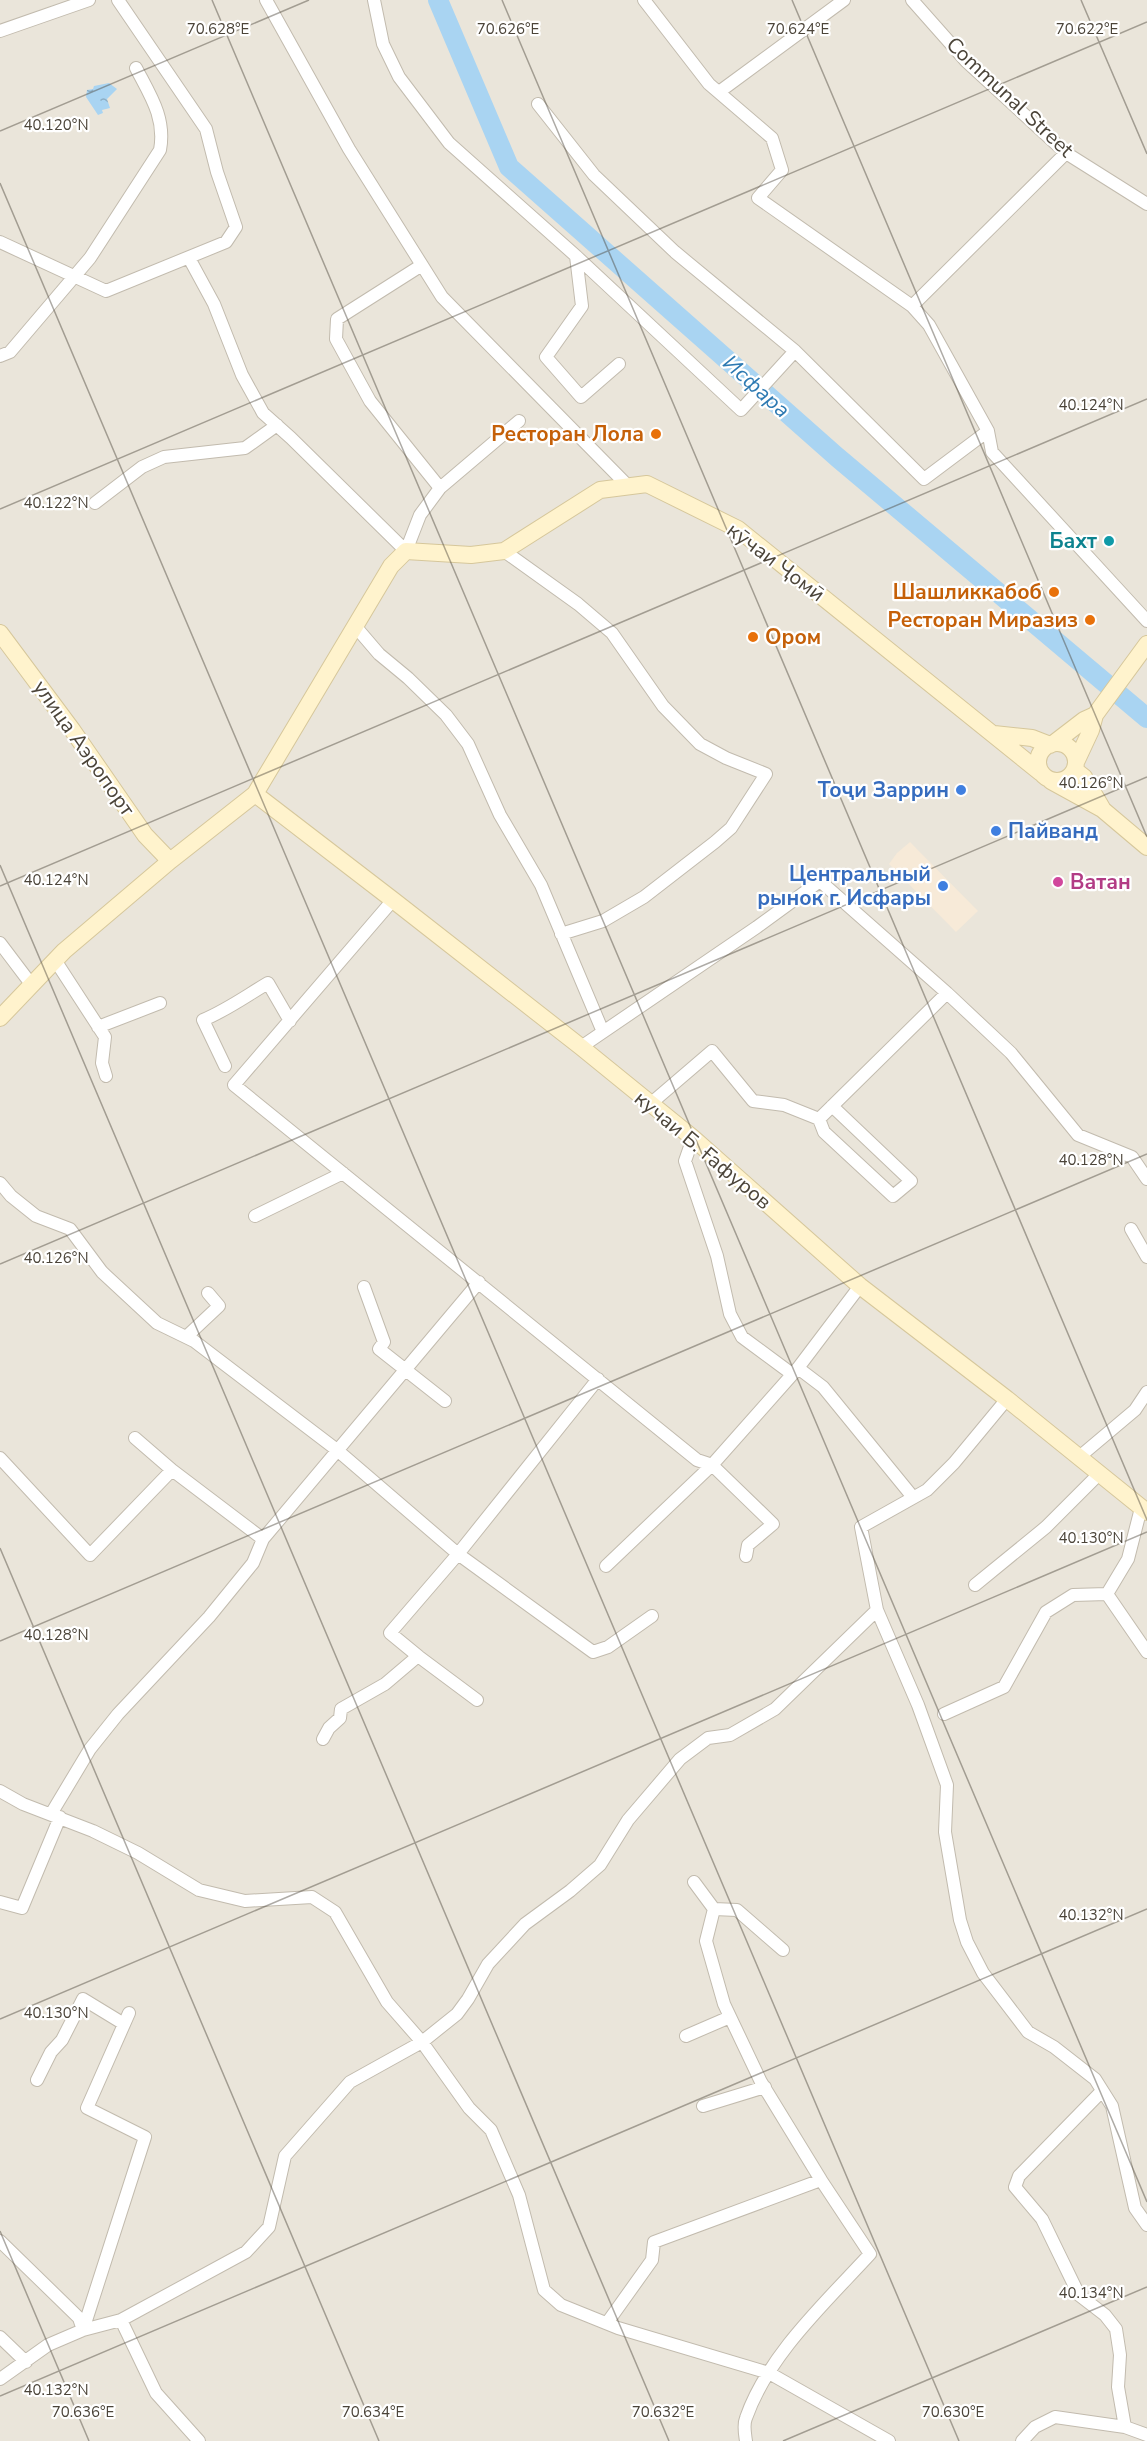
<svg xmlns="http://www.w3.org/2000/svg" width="1147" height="2441" font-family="'Nunito Sans',sans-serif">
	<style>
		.residential { fill: #eae5da }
		.commercial { fill: #f7ead8 }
		.water { fill: url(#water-ripples) }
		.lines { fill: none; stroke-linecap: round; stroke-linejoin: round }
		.river { stroke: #a9d4f2; stroke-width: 20 }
		.street-casing { stroke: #c2bbae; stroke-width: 14 }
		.secondary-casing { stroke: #d6c79b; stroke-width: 18 }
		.street { stroke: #fff; stroke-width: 12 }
		.secondary { stroke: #fff3cd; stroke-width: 16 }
		.ticks { fill: none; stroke: #4b4439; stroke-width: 1.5; stroke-opacity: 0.45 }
		.food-dot { fill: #e8710a; stroke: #fff; stroke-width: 2 }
		.culture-dot { fill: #0f9aa8; stroke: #fff; stroke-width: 2 }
		.shop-dot { fill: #3f7fe0; stroke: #fff; stroke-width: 2 }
		.hotel-dot { fill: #d1479c; stroke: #fff; stroke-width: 2 }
		.labels { text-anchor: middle; stroke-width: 4.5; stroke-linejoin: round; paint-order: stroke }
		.street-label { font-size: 21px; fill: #4b4439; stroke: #fff }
		.food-label { font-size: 21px; font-weight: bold; fill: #c56008; stroke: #fff; text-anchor: end }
		.culture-label { font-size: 21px; font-weight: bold; fill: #0d838f; stroke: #fff; text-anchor: end }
		.shop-label { font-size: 21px; font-weight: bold; fill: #366cbe; stroke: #fff; text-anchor: end }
		.hotel-label { font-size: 21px; font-weight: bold; fill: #b23c85; stroke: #fff; text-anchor: start }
		.water-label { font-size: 22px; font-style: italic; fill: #2e7ab2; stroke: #fff }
		.ticks-label { font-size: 15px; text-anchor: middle; fill: #4b4439; stroke: #fff; stroke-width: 4.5; stroke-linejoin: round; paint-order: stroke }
	</style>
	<defs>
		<pattern id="water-ripples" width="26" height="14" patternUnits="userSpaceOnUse" patternTransform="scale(1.5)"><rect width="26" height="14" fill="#a9d4f2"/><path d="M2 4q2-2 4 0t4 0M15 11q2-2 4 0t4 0" fill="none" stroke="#8caec5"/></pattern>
	</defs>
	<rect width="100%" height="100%" fill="#f6f3ec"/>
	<path class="residential" d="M0,0H1147V2441H0Z"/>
	<path class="commercial" d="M910,842L978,911L956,932L889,864L897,853Z"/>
	<path class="water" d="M109,83L117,89L107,99L110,108L102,110L103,113L98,115L86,97L87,90L93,89L94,86Z"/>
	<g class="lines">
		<path class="river" d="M438,0L509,167L837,457L1147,718"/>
		<defs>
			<path id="street" d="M266,0L349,149L442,297L628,486
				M374,0L383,44L399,77L449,143L576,256L741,410L795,351L675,252L594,175L538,104
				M644,0L709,84L772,138L782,170L758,198L912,306L929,325L988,431L992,452L1147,621
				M912,0L966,61L1066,153L1147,204
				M0,31L89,0
				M719,92L844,0
				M0,242L106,291L226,242L236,227L217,172L206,129L118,0
				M576,256L582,306L546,357L581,397L619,364
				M189,258L214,304L242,375L263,413L291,438L406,551L420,515L440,488L519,421
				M422,265L337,319L336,339L370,401L440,488
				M912,306L1066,153
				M795,351L924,479L988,431
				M0,356L10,352L90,258L160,150C166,118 150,95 136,68
				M95,503L142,467L164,457L245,448L277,425
				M504,551L578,604L612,633L663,706L700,744L726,758L766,774L731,828L715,842L644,897L603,921L561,934
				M355,626L379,654L408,678L446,715L468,744L500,815L541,885L603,1032
				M393,900L234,1085L697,1460L712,1465L798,1368L860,1286
				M0,943L31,984
				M55,960L105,1037L102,1063L106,1076
				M98,1027L160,1003
				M581,1047L757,927L820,881L947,993L1011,1053L1078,1135L1132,1157L1147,1179
				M225,1066L203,1020C227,1010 246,996 268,983L290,1021
				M649,1105L712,1051L753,1101L784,1105L819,1119L947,993
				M819,1119L824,1132L893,1196L911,1181L832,1106
				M693,1138L685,1161L717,1256L730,1314L742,1337L792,1374
				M0,1183L11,1196L36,1216L70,1229L102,1272L157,1323L194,1341L337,1450L458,1554L593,1652L608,1647L652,1616
				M255,1216L343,1173
				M1131,1229L1147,1257
				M364,1287L384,1342L379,1349L445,1401
				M186,1337L219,1306L208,1293
				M798,1368L823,1387L912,1496
				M1007,1399L954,1463L927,1490L861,1527L877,1610L918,1705L947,1785L945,1832L960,1920L967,1942L983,1973L1028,2032L1054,2047L1095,2079L1112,2106L1135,2208L1147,2225
				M135,1438L172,1470L263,1539
				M0,1458L90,1555L172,1470
				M1078,1458L1135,1410L1147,1392
				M606,1566L712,1465L773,1524L748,1545L746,1556
				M975,1585L1046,1527L1099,1474
				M1107,1594L1147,1652
				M418,1656L477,1700
				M944,1714L1004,1687L1046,1612L1073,1595L1107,1594L1128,1559L1141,1508
				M323,1739L329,1728L340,1718L341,1709L385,1684L418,1656L390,1633L458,1554L598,1379
				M0,1791L23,1804L93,1831L138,1853L199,1890L245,1901L312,1897L335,1912L387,2002L422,2042L469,2108L491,2130L519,2195L544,2290L561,2305L618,2328L769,2373L889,2441
				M51,1814L90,1749L118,1714L209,1617L253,1563L263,1539L479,1282
				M694,1882L714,1909L706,1941L724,2004L761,2082L821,2180L870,2254C826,2302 768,2355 746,2418C743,2425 745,2434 746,2441
				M0,1902L22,1908L60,1817
				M714,1909L737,1910L783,1950
				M686,2036L730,2017
				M37,2080L51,2052L62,2040L83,1999L124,2024
				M1102,2091L1019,2176L1015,2187L1042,2219L1079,2295L1105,2315L1116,2329L1120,2355L1118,2387L1125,2427
				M703,2106L765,2087
				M0,2241L79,2318L83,2330
				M121,2320L156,2393L199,2441
				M607,2323L652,2260L654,2242L821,2180
				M83,2330L145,2137L87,2108L129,2013
				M0,2337L26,2362
				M0,2379L48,2345L83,2330L121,2320L246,2252L269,2227L285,2156L350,2082L422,2042L457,2014L468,1999L488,1964L525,1924L570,1891L600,1865L628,1820L680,1759L708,1738L730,1735L775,1709L877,1610
				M1022,2441L1035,2427L1055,2417L1125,2427L1147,2435"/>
			<path id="secondary" d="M0,633L73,731L145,835L170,861
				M994,734L1032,738L1050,745
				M1038 762a19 19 0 1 1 38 0a19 19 0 1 1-38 0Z
				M1054,743L1084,720L1095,715L1147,644
				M1077,760L1091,730L1095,715
				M1075,770L1084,777L1102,808
				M1051,781L1102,809L1147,847
				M255,794L393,900L581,1047L693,1138L860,1286L1007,1399L1147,1512
				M0,1018L64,951L170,861L255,794L391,566L406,551L471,555L504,551L600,490L647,484L738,529L1041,773"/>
		</defs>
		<use href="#street" class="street-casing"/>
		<use href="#secondary" class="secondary-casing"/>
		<use href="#street" class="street"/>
		<use href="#secondary" class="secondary"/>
	</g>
	<path class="ticks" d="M212,0L1147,2202M502,0L1147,1520M792,0L1147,837M1081,0L1147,154M0,131L309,0M0,183L959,2441M0,509L1147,22M0,865L669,2441M0,886L1147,399M0,1264L1147,777M0,1548L379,2441M0,1641L1147,1154M0,2019L1147,1532M0,2231L89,2441M0,2396L1147,1909M783,2441L1147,2287"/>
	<g class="food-dot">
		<circle cx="656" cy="434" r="6"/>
		<circle cx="1054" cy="592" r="6"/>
		<circle cx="1090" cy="620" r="6"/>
		<circle cx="753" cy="637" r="6"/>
	</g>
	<circle class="culture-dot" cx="1109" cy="541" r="6"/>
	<g class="shop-dot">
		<circle cx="961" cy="790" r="6"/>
		<circle cx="996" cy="831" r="6"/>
		<circle cx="943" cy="886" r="6"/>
	</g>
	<circle class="hotel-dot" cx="1058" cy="882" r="6"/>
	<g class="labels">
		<g class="street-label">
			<text transform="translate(1010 97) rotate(43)" y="7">Communal Street</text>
			<text transform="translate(776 562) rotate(37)" y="7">кӯчаи Ҷомӣ</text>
			<text transform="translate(84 748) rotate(55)" y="7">улица Аэропорт</text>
			<text transform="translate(703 1150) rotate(40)" y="7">кучаи Б. Ғафуров</text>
		</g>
		<g class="food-label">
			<text x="644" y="441">Ресторан Лола</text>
			<text x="1042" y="599">Шашликкабоб</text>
			<text x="1078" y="627">Ресторан Миразиз</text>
			<text x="765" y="644" text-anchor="start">Ором</text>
		</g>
		<g class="culture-label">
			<text x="1097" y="548">Бахт</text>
		</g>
		<g class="shop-label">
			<text x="949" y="797">Тоҷи Заррин</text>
			<text x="1008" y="838" text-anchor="start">Пайванд</text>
			<text x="931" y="881">Центральный<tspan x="931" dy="24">рынок г. Исфары</tspan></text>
		</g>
		<g class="hotel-label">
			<text x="1070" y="889">Ватан</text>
		</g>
		<g class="water-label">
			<text transform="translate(757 386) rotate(42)" y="8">Исфара</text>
		</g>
	</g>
	<g class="ticks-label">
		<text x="218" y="34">70.628°E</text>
		<text x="508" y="34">70.626°E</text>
		<text x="798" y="34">70.624°E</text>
		<text x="1087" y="34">70.622°E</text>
		<text x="56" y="130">40.120°N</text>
		<text x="1091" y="410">40.124°N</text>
		<text x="56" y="508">40.122°N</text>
		<text x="1091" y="788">40.126°N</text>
		<text x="56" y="885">40.124°N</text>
		<text x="1091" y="1165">40.128°N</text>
		<text x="56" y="1263">40.126°N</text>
		<text x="1091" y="1543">40.130°N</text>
		<text x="56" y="1640">40.128°N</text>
		<text x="1091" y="1920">40.132°N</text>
		<text x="56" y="2018">40.130°N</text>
		<text x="1091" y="2298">40.134°N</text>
		<text x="56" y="2395">40.132°N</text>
		<text x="83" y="2417">70.636°E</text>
		<text x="373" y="2417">70.634°E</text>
		<text x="663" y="2417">70.632°E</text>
		<text x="953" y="2417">70.630°E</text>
	</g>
</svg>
